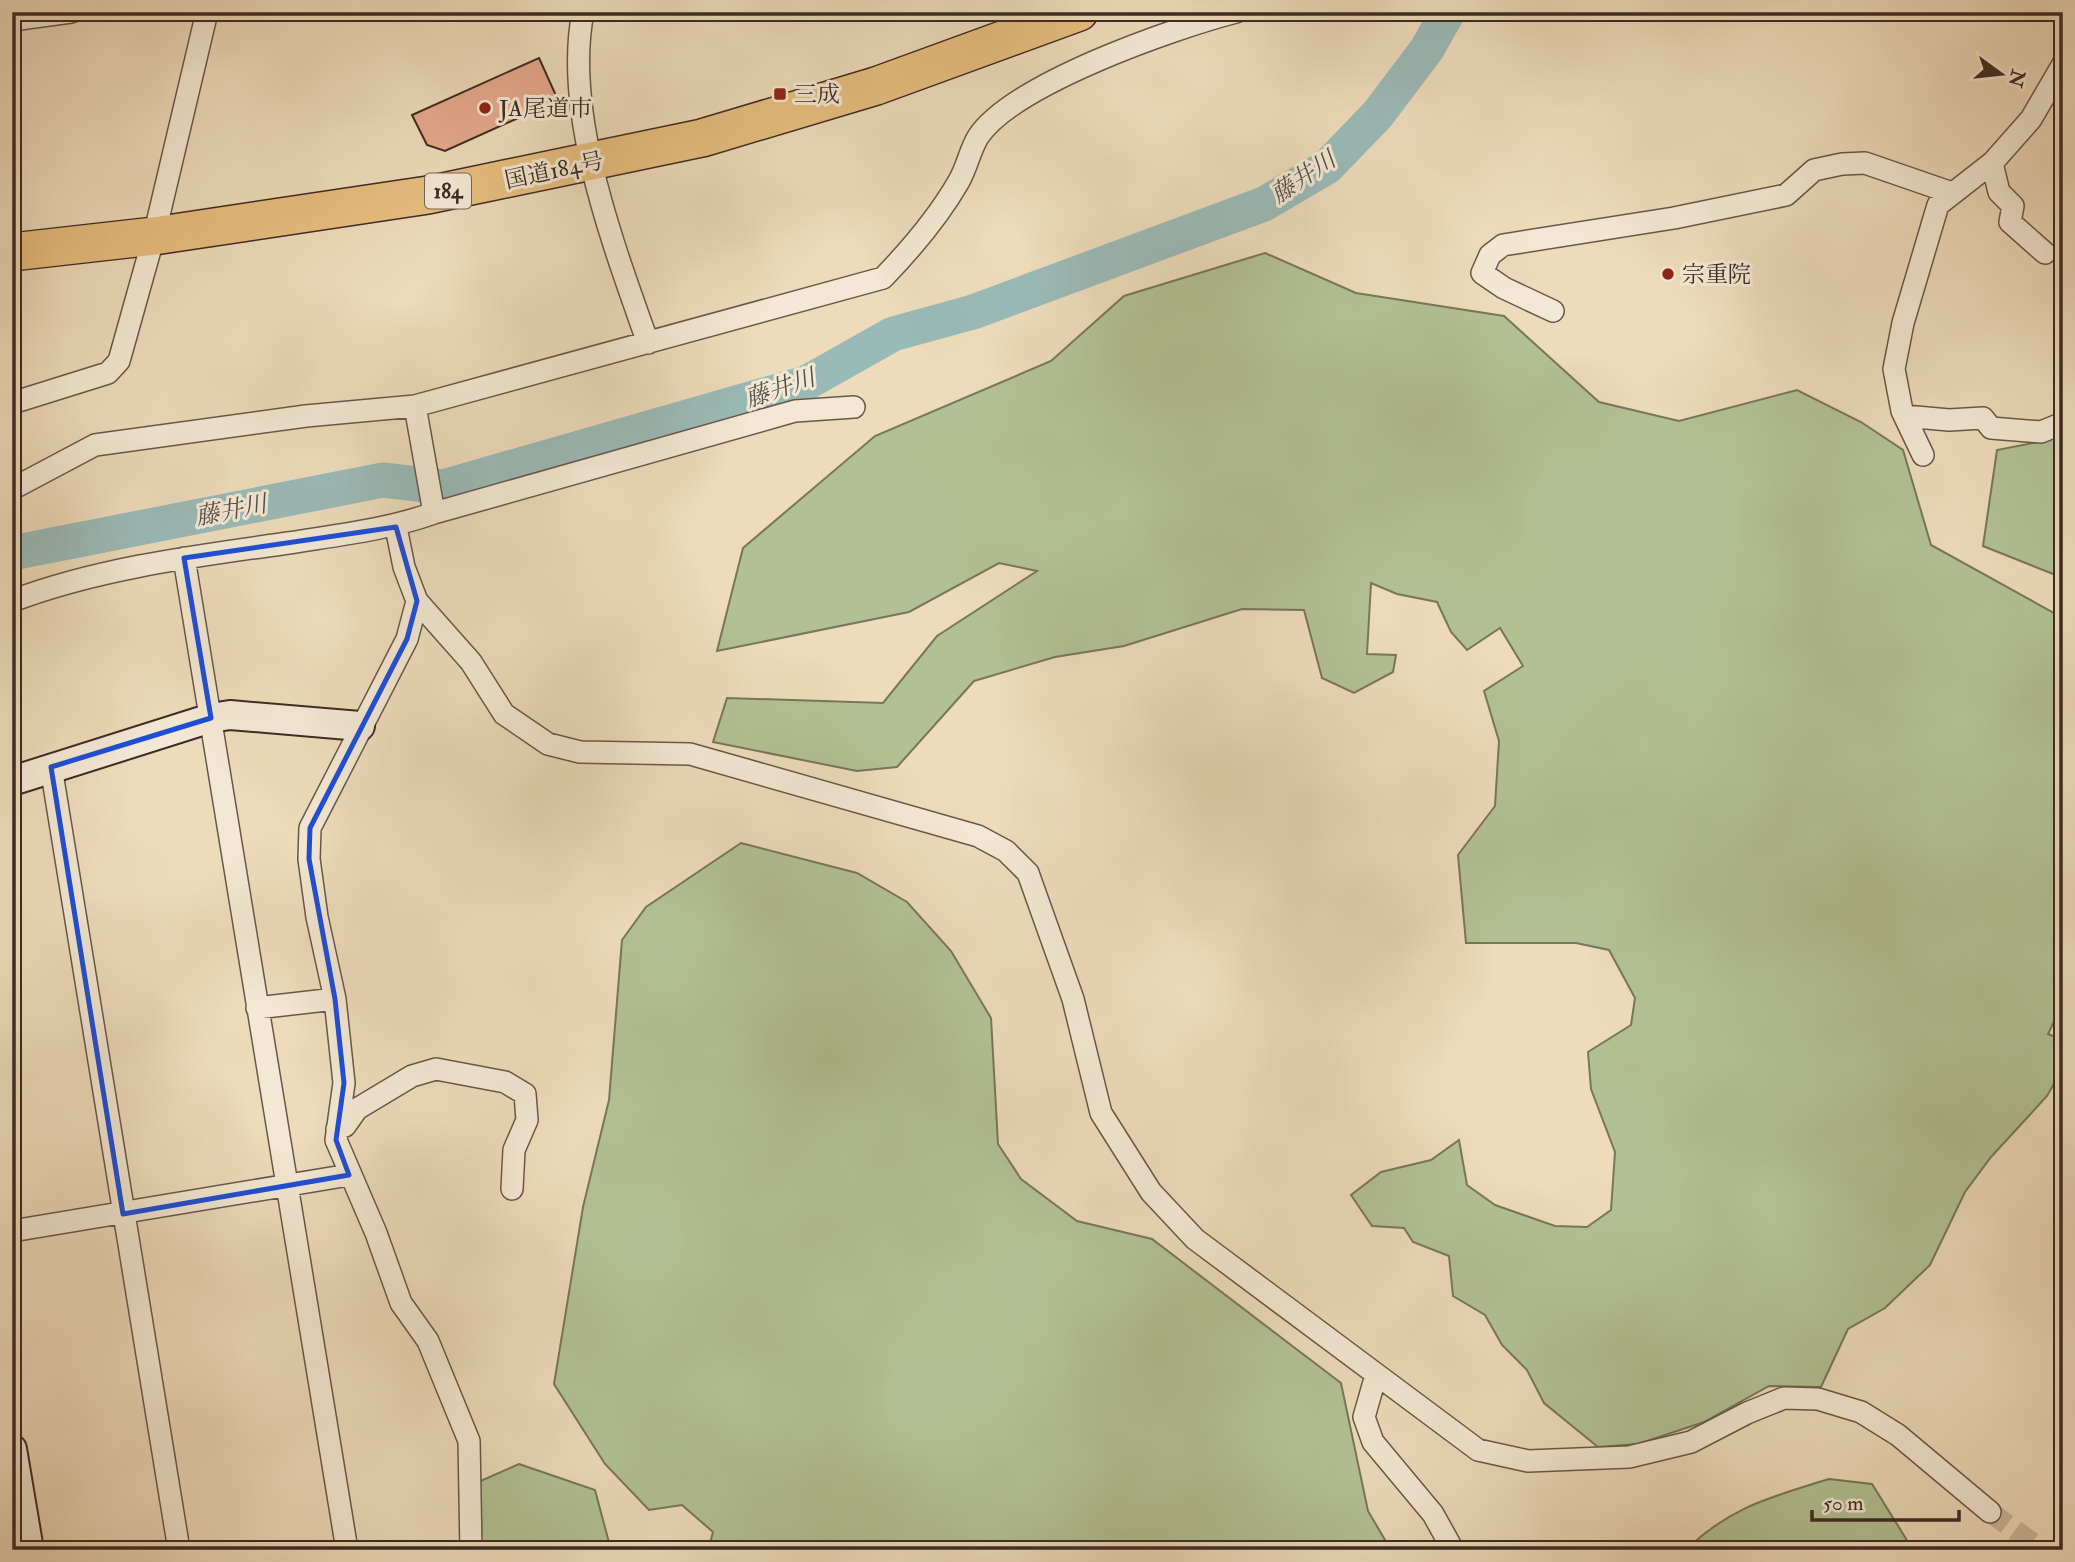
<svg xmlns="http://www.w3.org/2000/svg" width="2075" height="1562" font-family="'IM FELL Double Pica','Noto Serif JP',serif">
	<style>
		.green { fill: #b2c195; stroke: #78765c; stroke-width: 2 }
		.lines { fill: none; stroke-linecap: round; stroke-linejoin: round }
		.river { stroke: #9abab7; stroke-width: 35 }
		.building { fill: #e5a98c; stroke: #3d2b24; stroke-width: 2 }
		.street-tunnel { stroke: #cab89d; stroke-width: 21; stroke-dasharray: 21 10; stroke-linecap: butt }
		.street-casing { stroke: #69574a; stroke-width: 24 }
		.secondary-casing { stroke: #3d2b24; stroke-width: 32 }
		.highway-casing { stroke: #3d2b24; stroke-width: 40 }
		.street { stroke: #f3e8d3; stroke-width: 21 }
		.secondary { stroke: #f3e8d3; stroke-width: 28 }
		.highway { stroke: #e6be7e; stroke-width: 37 }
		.marked { fill: none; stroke: #1d4ed8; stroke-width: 5; stroke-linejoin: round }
		.poi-dot { fill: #8f2418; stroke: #f3e8d3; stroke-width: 2.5 }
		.labels { text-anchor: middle; stroke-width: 6; stroke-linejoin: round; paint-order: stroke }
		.shield { fill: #f3e8d3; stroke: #746458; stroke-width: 2 }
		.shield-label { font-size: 21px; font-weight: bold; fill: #3d2b24 }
		.poi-label { font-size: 23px; fill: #3d2b24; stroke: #f3e8d3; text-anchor: start }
		.street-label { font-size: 23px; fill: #3d2b24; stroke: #f3e8d3 }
		.water-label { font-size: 24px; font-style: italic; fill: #544f49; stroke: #f3e8d3 }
	</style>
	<rect width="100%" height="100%" fill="#eddbbb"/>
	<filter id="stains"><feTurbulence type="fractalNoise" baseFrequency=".00286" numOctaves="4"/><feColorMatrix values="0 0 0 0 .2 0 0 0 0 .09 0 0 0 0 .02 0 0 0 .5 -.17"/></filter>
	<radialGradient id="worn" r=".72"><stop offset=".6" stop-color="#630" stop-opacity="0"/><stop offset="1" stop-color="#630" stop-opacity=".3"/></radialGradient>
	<path class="green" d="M1265,253L1356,293L1504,316L1599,402L1679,421L1797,390L1861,422L1903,450L1931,545L2063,618V1003L2048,1034L2063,1040V1068L2047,1096L1991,1157L1965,1192L1930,1265L1885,1308L1848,1329L1821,1387L1769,1386L1704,1422L1638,1444L1598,1447L1544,1403L1527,1370L1502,1345L1485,1315L1453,1296L1449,1256L1413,1242L1404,1228L1372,1226L1351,1195L1381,1172L1431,1160L1459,1140L1467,1185L1495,1205L1555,1226L1587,1227L1611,1210L1615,1152L1591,1089L1588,1052L1631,1025L1635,998L1609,950L1576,943H1466L1458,855L1495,806L1499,741L1484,691L1523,666L1500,628L1467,650L1451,632L1437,602L1397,594L1371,583L1367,654L1396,655L1393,672L1354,693L1322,678L1304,610L1242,609L1124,646L1055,657L974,681L897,767L857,771L713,742L727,698L883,703L937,636L1037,571L999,563L909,612L717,651L743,548L875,436L1051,361L1124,296Z
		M2063,422V578L1983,546L1997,450L2048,440Z
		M741,843L857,873L907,902L951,951L991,1018L998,1144L1021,1179L1077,1221L1152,1239L1341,1383L1368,1511L1391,1550H708L713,1532L682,1505L649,1510L605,1464L554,1384L583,1207L609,1100L622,940L646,907Z
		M519,1464L595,1490L611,1550H472L476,1483Z
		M1829,1479L1872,1484L1913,1550H1686C1731,1506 1772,1497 1829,1479Z"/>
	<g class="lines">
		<path class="river" d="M12,553L383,480L443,487L806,383L893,334L973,312L1264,204L1327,167L1378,114L1427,49L1448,12"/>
	</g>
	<path class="building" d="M539,58L558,100L445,151L427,145L412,115Z"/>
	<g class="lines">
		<path class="street-tunnel" d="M1990,1512L2042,1550"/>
		<defs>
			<path id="street" d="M583,12C563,115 614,246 648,343
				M12,20L71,12
				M1992,163L1999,192L2013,206L2010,222L2045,253
				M1553,311L1504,288L1482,273L1490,255L1503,245L1674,218L1786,195L1814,170L1842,164L1865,163L1952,193
				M12,403L108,373L119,361L154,236L207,12
				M415,406L434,513
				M1905,416L1949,420L1983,418L1991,428L2041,432L2063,423
				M1923,455L1902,411L1894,369L1903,323L1938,205L1993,162L2031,119L2063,64
				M12,489L95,445L306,416L415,406L883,278C911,249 939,216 959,181C967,167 970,150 978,137C1013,84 1174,28 1236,12
				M396,527L404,567L417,601L471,662L504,714L548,744L580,752L690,754L978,836L1006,851L1028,873L1073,999L1101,1113L1151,1192L1195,1239L1478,1450L1528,1461L1629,1457L1691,1442L1747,1413L1784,1398L1818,1399L1861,1412L1898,1435L1990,1512
				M184,558L347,1550
				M12,601C99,568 196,556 288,543C338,535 386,530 434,513L795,411L854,407
				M417,601L407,639L310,828L309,859L317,917L335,999L344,1083L336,1140L376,1233L401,1303L428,1341L469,1441L471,1550
				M51,767L179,1550
				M257,1008L335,999
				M337,1129L345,1126L357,1109L412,1076L436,1069L505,1082L525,1094L527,1120L514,1150L512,1189
				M12,1231L349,1175
				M1376,1375L1364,1417L1373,1442L1433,1514L1453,1550"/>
			<path id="secondary" d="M12,781L211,718L230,715L360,726
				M12,1449L29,1550"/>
			<path id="highway" d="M12,252L154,236L428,195L702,138L876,86L1079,12"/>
		</defs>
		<use href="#street" class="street-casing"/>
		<use href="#secondary" class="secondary-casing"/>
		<use href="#highway" class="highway-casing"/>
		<use href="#street" class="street"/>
		<use href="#secondary" class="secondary"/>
		<use href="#highway" class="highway"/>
	</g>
	<path class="marked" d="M396,527L417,601L407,639L310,828L309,859L335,999L344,1083L336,1140L349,1175L123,1214L51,767L211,718L184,558Z"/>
	<g class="poi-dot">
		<rect x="773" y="87" width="14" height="14" rx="3.5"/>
		<circle cx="485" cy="108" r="7"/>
		<circle cx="1668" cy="274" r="7"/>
	</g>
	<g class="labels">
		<rect class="shield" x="425" y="173.5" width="46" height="35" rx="5"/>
		<g class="shield-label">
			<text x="448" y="198">184</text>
		</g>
		<g class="poi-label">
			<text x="794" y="102">三成</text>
			<text x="499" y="116">JA尾道市</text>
			<text x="1682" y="282">宗重院</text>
		</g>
		<g class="street-label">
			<text transform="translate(554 170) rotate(-12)" y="8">国道184号</text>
		</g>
		<g class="water-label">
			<text transform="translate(1303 177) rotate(-34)" y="8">藤井川</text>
			<text transform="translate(780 388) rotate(-19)" y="8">藤井川</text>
			<text transform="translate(231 510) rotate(-11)" y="8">藤井川</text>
		</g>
	</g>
	<rect width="2075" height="1562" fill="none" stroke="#eddbbb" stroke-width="42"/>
	<rect x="14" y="14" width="2047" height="1534" fill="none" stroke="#3d2b24" stroke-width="3.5"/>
	<rect x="21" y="21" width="2033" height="1520" fill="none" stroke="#3d2b24" stroke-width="2"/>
	<g transform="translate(2001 74) rotate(105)" stroke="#f3e8d3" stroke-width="5" paint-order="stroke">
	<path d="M0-5L12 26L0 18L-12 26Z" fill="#3d2b24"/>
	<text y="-10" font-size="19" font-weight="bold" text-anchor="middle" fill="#3d2b24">N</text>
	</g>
	<path d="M1812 1510v10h147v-10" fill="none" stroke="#3d2b24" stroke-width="3.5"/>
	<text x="1823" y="1510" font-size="21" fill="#3d2b24" stroke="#f3e8d3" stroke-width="5" paint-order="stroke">50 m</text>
	<rect width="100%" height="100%" filter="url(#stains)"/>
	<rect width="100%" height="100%" fill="url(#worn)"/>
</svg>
